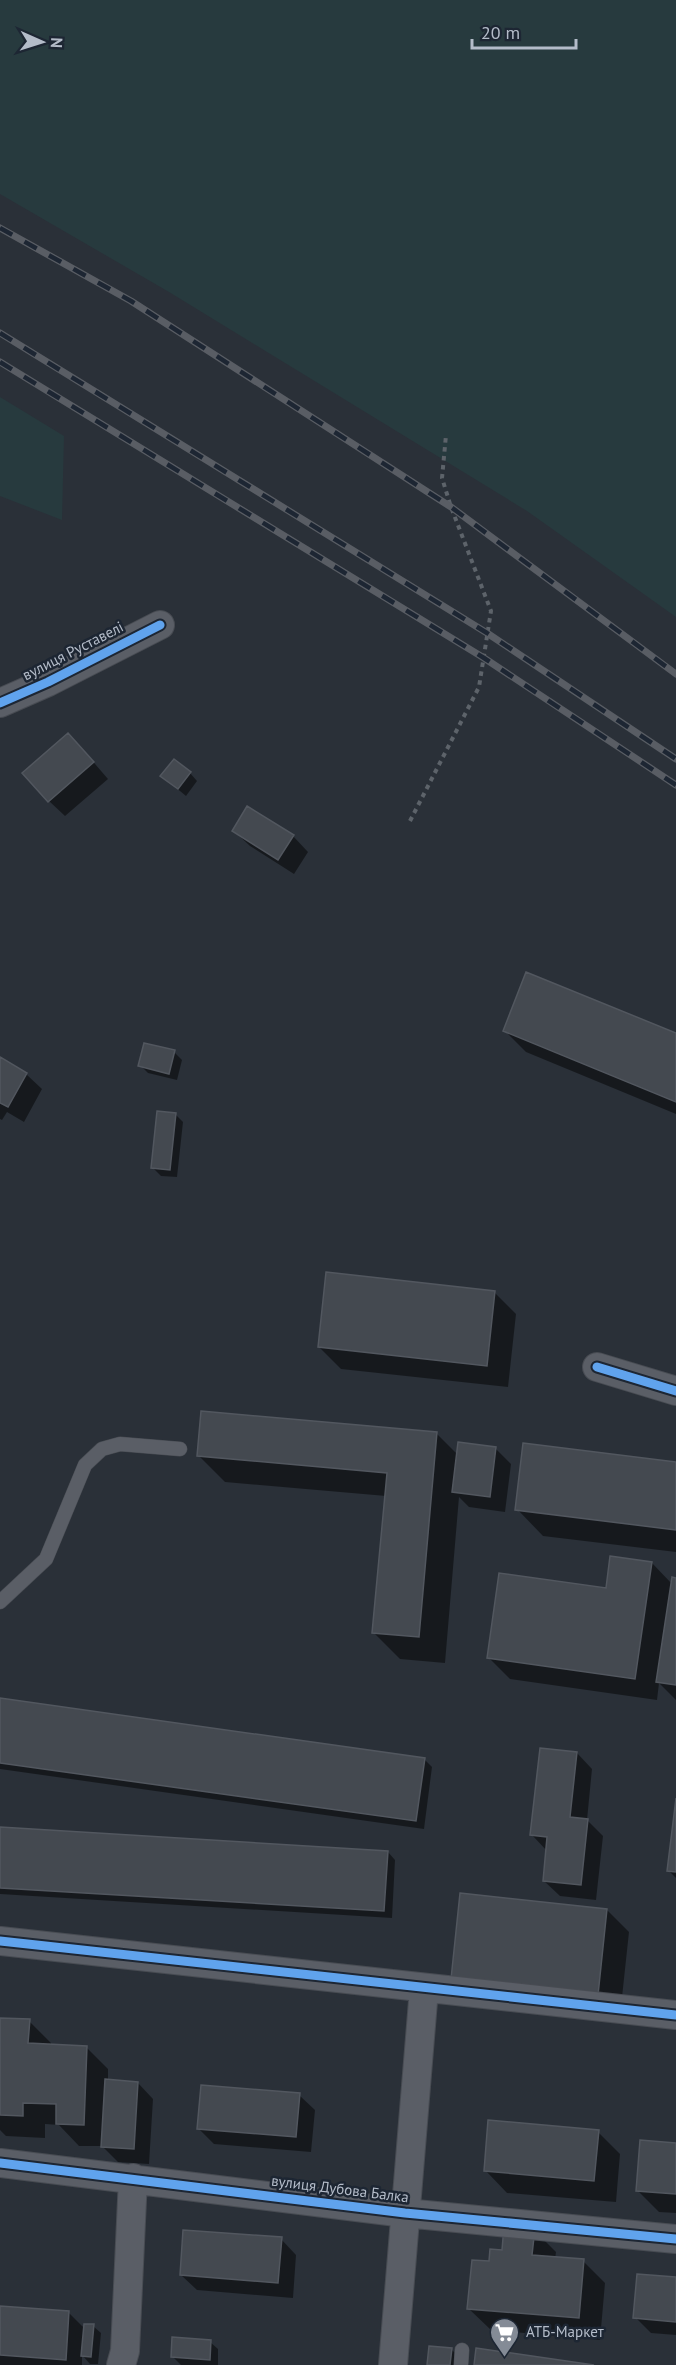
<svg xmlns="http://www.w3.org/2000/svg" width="676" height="2365" font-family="'PT Sans',sans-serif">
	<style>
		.green { fill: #273a3e }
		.shadow { fill: #0007 }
		.building { fill: #444950; stroke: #52575f; stroke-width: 1.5 }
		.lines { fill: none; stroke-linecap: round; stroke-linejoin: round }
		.lane-casing { stroke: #484c53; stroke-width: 15 }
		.street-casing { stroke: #484c53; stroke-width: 30 }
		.path { stroke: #5d636a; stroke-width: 4; stroke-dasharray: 4.5 4.5; stroke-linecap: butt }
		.lane { stroke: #5a5e66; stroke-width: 14 }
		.street { stroke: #5a5e66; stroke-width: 28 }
		.rail-casing { stroke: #595d64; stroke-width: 7 }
		.rail { stroke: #1d2633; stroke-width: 4.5; stroke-dasharray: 14; stroke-linecap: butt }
		.cycleway-casing { stroke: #1d2633; stroke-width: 13 }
		.cycleway { stroke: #60a3ed; stroke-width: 9 }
		.labels { text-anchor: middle; stroke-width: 5; stroke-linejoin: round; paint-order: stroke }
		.street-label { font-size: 15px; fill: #b4bcc9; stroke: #1d2633 }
		.poi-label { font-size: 15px; fill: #b4bcc9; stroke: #1d2633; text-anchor: start }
	</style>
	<rect width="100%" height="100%" fill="#2a3038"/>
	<path class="green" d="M0,0H676V617L527,511L169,292L0,194Z
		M0,397L64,436L62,520L0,496Z"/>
	<path class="shadow" d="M83,750L108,779L65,816L49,801Z
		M190,773L197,781L186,796L162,776Z
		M234,831L293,836L308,852L294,874L250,846Z
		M504,1030L676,1035V1114L526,1052Z
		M174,1052L182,1060L177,1080L148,1073L140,1065Z
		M0,1059L26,1074L42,1089L24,1122L7,1112L2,1120L0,1119Z
		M175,1114L183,1122L177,1177L161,1176L153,1168Z
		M494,1292L516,1314L508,1387L341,1369L319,1347Z
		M436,1433L458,1455L495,1448L511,1464L505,1512L469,1507L459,1497L445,1663L400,1659L374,1633L386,1496L225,1482L198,1455Z
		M676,1463V1552L543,1536L517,1509Z
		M652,1563L673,1585L676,1580V1700L659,1683L657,1700L510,1679L488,1657Z
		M0,1700L424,1759L432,1767L424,1829L0,1769Z
		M577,1753L592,1769L587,1820L603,1836L596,1900L560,1896L544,1881L547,1851L532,1835Z
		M676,1810V1878L668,1870Z
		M0,1829L388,1852L395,1860L392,1918L0,1894Z
		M607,1910L629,1932L620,2016L474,2000Z
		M0,2020L29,2021L51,2043V2046L86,2047L108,2069V2081L138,2083L153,2099L149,2164L118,2162L102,2146H79L59,2125L45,2124V2138L6,2136L0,2130Z
		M299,2095L315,2110L311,2152L214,2144L199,2129Z
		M598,2132L620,2154L616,2202L507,2193L486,2171Z
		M676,2145V2213L659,2212L637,2190Z
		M534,2230L556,2252L555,2259L583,2261L605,2283L600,2340L491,2330L469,2309L491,2263Z
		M281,2239L296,2255L293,2298L197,2290L181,2275Z
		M676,2279V2335L651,2333L635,2317Z
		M0,2307L69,2313L85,2329L93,2326L101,2333L98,2364H90L82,2355V2365H0Z
		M210,2342L218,2349V2365H181L173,2357Z
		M451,2349L467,2365H428Z"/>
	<path class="building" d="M68,733L94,762L48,802L22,773Z
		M174,759L191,772L178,789L160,776Z
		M247,806L294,835L278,860L232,831Z
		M526,972L676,1033V1102L503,1031Z
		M144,1043L175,1050L169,1074L138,1066Z
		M0,1057L27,1073L8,1107L0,1103Z
		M157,1111L176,1113L170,1170L151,1168Z
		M326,1272L495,1291L487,1366L318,1347Z
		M201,1411L437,1432L419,1637L372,1633L387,1473L197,1456Z
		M458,1442L496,1447L490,1497L452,1492Z
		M523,1443L676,1462V1530L515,1510Z
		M610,1556L652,1562L635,1679L487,1658L499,1573L606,1588Z
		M672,1577L676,1578V1685L656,1682Z
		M0,1698L425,1758L416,1821L0,1763Z
		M540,1748L577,1752L570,1817L588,1819L581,1885L543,1881L547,1837L530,1835Z
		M676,1798V1872L667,1871Z
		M0,1827L388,1851L384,1911L0,1888Z
		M460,1893L607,1909L598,1995L451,1979Z
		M0,2018L30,2019L28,2043L87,2046L84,2125L56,2124V2104L23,2103V2116L0,2115Z
		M105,2079L138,2082L134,2149L101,2147Z
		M201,2085L300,2093L296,2137L197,2129Z
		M488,2120L599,2130L594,2181L484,2171Z
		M640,2140L676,2143V2194L636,2191Z
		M504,2226L535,2228L532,2255L584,2259L579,2318L467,2309L472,2260L489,2261L490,2249L502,2250Z
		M183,2230L282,2237L278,2283L180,2275Z
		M637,2274L676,2277V2322L633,2318Z
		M0,2306L69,2311L66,2360L0,2355Z
		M84,2324H94L91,2357L81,2356Z
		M172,2337L211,2340L210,2360L171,2357Z
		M429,2346L452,2348L450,2365H427Z
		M476,2348L594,2365H474Z"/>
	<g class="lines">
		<defs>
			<path id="lane" d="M0,1602L46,1559L85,1465L102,1449L120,1444L180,1449
				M461,2365L462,2350"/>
			<path id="street" d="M0,703L48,682L160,625
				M597,1367L676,1391
				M0,1941L676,2015
				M0,2163L405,2213L676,2239
				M121,2365L125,2351L133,2178
				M393,2365L424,1989"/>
		</defs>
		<use href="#lane" class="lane-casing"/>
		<use href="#street" class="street-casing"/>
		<path class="path" d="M410,821L479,687L491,611L451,507L442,478L446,435"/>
		<use href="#lane" class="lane"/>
		<use href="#street" class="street"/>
		<defs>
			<path id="rail" d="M0,228L131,301L451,507L676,674
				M0,333L487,633L676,759
				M0,362L484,658L676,785"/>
		</defs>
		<use href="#rail" class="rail-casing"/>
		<use href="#rail" class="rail"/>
		<defs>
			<path id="cycleway" d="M0,703L48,682L160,625
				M597,1367L676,1391
				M0,1941L676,2015
				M0,2163L405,2213L676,2239"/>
		</defs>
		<use href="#cycleway" class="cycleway-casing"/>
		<use href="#cycleway" class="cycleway"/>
	</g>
	<defs>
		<symbol id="supermarket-pin" viewBox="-11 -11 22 30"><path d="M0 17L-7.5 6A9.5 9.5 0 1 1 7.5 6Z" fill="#848b96" stroke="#1d2633"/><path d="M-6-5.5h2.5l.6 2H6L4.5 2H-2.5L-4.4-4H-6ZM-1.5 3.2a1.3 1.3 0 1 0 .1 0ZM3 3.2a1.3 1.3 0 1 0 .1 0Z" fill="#fff"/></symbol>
	</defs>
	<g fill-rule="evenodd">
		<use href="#supermarket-pin" x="488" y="2316" width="33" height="45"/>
	</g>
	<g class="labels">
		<g class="street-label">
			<text transform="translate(73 651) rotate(-27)" y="5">вулиця Руставелі</text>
			<text transform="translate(340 2189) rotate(7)" y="5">вулиця Дубова Балка</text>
		</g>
		<g class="poi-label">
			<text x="526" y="2337">АТБ-Маркет</text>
		</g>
	</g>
	<g transform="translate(42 42) rotate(93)" stroke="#1d2633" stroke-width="4.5" paint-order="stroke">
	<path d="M0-4.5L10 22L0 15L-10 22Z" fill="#b4bcc9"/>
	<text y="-9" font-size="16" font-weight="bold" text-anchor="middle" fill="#b4bcc9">N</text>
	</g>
	<path d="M472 39v9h104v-9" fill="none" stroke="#b4bcc9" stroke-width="3"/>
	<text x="481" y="39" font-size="18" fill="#b4bcc9" stroke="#1d2633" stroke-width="4.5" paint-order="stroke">20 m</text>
</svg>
